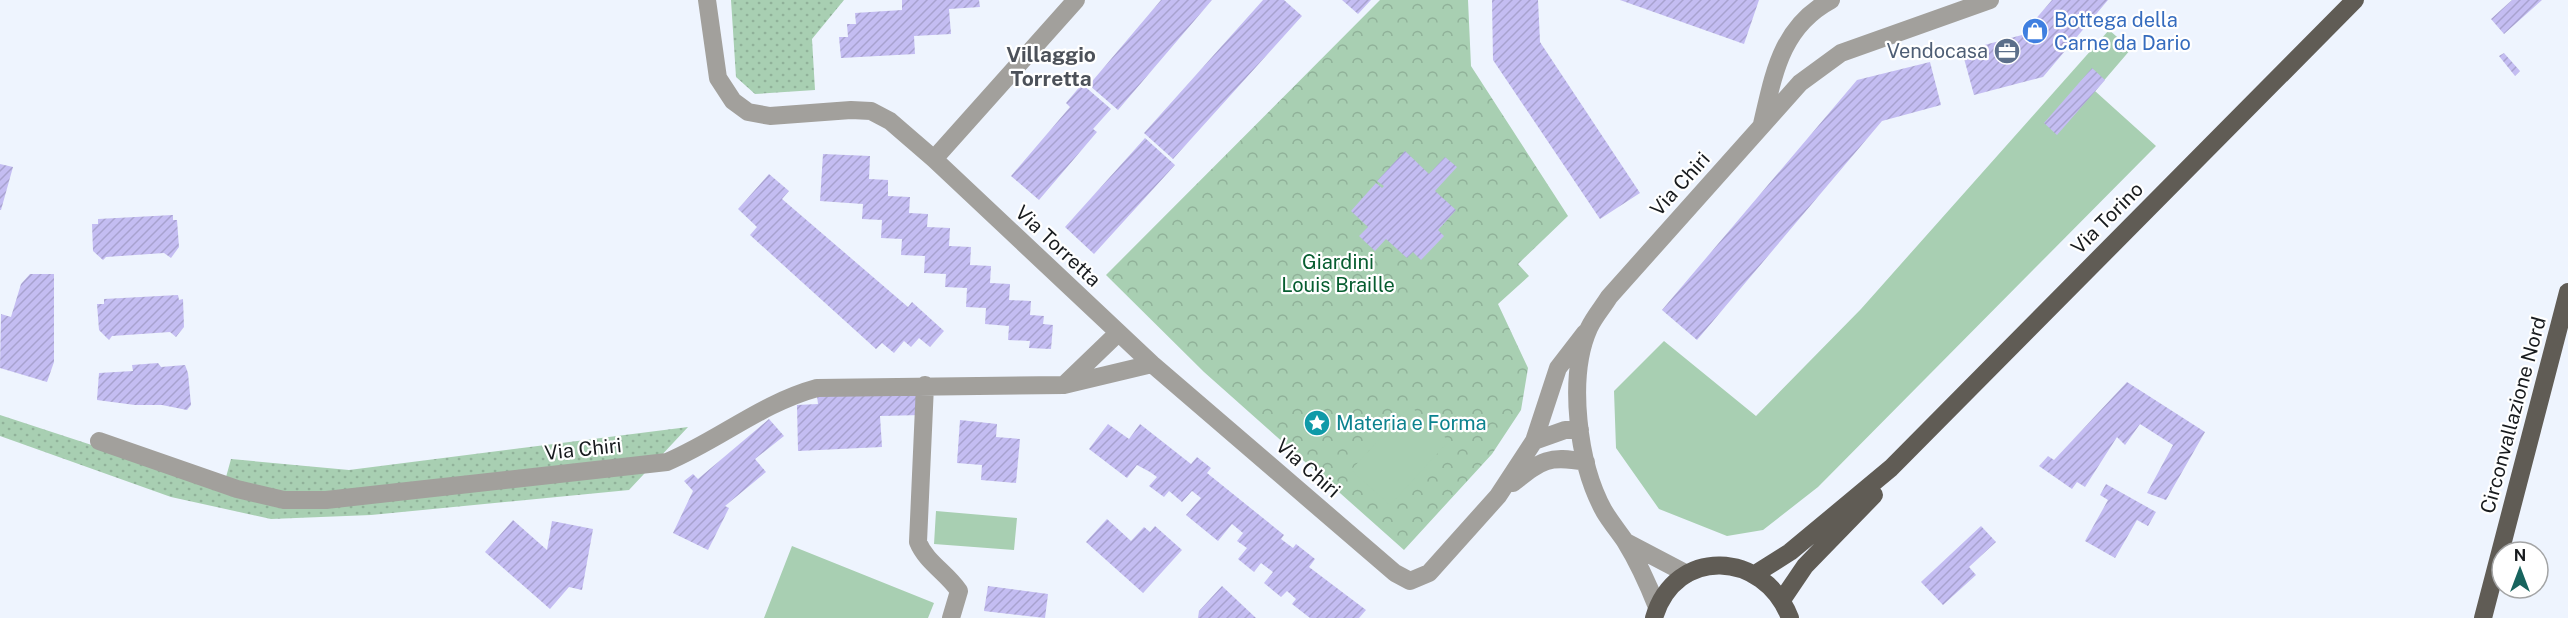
<svg xmlns="http://www.w3.org/2000/svg" width="2568" height="618" font-family="'Public Sans',sans-serif">
	<style>
		.grass { fill: url(#grass-dots) }
		.park { fill: url(#park-crowns) }
		.garden { fill: #a8cfb2 }
		.building { fill: url(#building-hatch) }
		.lines { fill: none; stroke-linecap: round; stroke-linejoin: round }
		.minor { stroke: #a2a09c; stroke-width: 18 }
		.major { stroke: #605c55; stroke-width: 18 }
		.labels { text-anchor: middle; stroke-width: 4.5; stroke-linejoin: round; paint-order: stroke }
		.shop-label { font-size: 20px; fill: #366cbe; stroke: #fff; text-anchor: start }
		.service-label { font-size: 20px; fill: #4e5e75; stroke: #fff; text-anchor: end }
		.street-label { font-size: 20px; fill: #181b1e; stroke: #fff }
		.park-label { font-size: 20px; fill: #075d30; stroke: #fff }
		.culture-label { font-size: 20px; fill: #0d838f; stroke: #fff; text-anchor: start }
		.neighbourhood-label { font-size: 21px; font-weight: bold; fill: #4c5159; stroke: #fff }
	</style>
	<defs>
		<pattern id="grass-dots" width="8" height="8" patternUnits="userSpaceOnUse" patternTransform="scale(1.5)"><rect width="8" height="8" fill="#a8cfb2"/><path d="M2 2h.1M6 6h.1" fill="none" stroke="#90b199" stroke-width="1.8" stroke-linecap="round"/></pattern>
		<pattern id="park-crowns" width="20" height="18" patternUnits="userSpaceOnUse" patternTransform="scale(1.5)"><rect width="20" height="18" fill="#a8cfb2"/><path d="M2 6a3 3 0 1 1 6 0M12 15a3 3 0 1 1 6 0" fill="none" stroke="#90b199"/></pattern>
		<pattern id="building-hatch" width="6" height="6" patternUnits="userSpaceOnUse" patternTransform="scale(1.5)"><rect width="6" height="6" fill="#c4bdf2"/><path d="M-1 1l2-2M0 6l6-6M5 7l2-2" fill="none" stroke="#a8a2cf"/></pattern>
	</defs>
	<rect width="100%" height="100%" fill="#eef4fe"/>
	<path class="grass" d="M731,0H844L812,39L815,90L755,94L736,77Z
		M0,415L223,488L231,459L349,470L688,427L629,490L371,515L271,519L171,497L0,436Z"/>
	<path class="park" d="M1380,0H1468L1471,66L1568,216L1518,264L1529,276L1498,304L1528,368L1521,410L1492,454L1404,550L1204,372L1106,275Z"/>
	<path class="garden" d="M2109,30L2131,49L2095,91L2156,146L1818,487L1763,530L1727,536L1659,509L1616,448L1614,391L1664,341L1756,416L1861,309Z
		M1410,406L1449,441L1390,505L1351,470Z
		M936,511L1017,518L1014,550L934,544Z
		M792,546L934,603L928,618H764Z"/>
	<path class="building" d="M902,0H979L980,7L949,9L951,34L914,36L915,54L841,58L839,37H848L847,24H856L855,13L902,10Z
		M1161,0H1212L1118,110L1089,85Z
		M1263,0H1284L1302,16L1173,159L1144,133Z
		M1342,0H1371L1358,14Z
		M1492,0H1538L1540,42L1640,193L1600,219L1493,60Z
		M1620,0H1759L1744,44Z
		M2052,0H2108L2043,77L1974,95L1962,51L2022,35Z
		M2512,0H2542L2504,34L2491,19Z
		M2504,53L2520,71L2515,76L2499,56Z
		M1930,62L1941,105L1882,121L1697,340L1662,310L1857,80Z
		M2092,68L2105,80L2057,135L2044,123Z
		M1082,84L1111,109L1093,129L1097,132L1039,200L1011,176L1070,107L1066,103Z
		M1145,138L1175,165L1094,254L1065,227Z
		M1405,151L1429,174L1445,157L1457,167L1435,191L1456,210L1438,230L1444,236L1421,260L1413,252L1407,258L1386,239L1375,251L1359,236L1368,227L1351,211L1376,183L1382,188L1384,186L1377,181Z
		M823,154L870,156L869,179L888,180V196L910,197L909,213L928,214L927,227L950,228L949,246L971,247L970,265L991,266L990,283L1010,284L1009,300L1031,301L1030,315L1044,316L1043,324L1053,325L1051,349L1029,348L1030,341L1008,340L1009,326L985,324L986,308L966,307L967,288L945,287L946,274L924,273L925,256L901,255L902,239L881,238L882,220L862,219L863,204L820,201Z
		M0,164L13,167L1,210H0Z
		M769,174L789,191L782,199L908,307L912,302L944,331L930,347L919,338L911,347L904,341L894,353L882,343L876,349L750,235L757,227L738,209Z
		M173,215V220H177L179,247L171,258L164,253L106,257L103,260L93,251L92,224H98V219Z
		M30,274H54V362L47,382L0,368L1,314L11,317L21,284Z
		M178,295L179,300L183,299L184,327L176,337L170,332L112,336L109,340L99,330L97,304H104V299Z
		M158,363L161,367L185,365L188,373L191,405L187,410L162,405H135L97,400L99,373L133,371L132,365Z
		M2127,382L2205,432L2166,500L2147,493L2173,445L2140,424L2125,445L2117,437L2085,487L2077,482L2072,489L2039,466L2048,456L2054,460Z
		M922,393L923,415L880,416L882,447L798,451L797,405L818,404L817,396Z
		M769,419L784,436L755,459L766,472L725,506L729,508L708,550L673,533L693,491L684,481L693,474L698,479Z
		M960,420L997,424L996,437L1020,439L1016,483L981,480L982,465L957,463Z
		M1108,424L1129,439L1140,424L1191,464L1197,457L1211,468L1207,473L1284,535L1281,539L1293,548L1296,544L1315,559L1309,567L1366,610L1359,618H1310L1292,604L1296,599L1287,591L1281,597L1264,583L1273,572L1261,563L1254,572L1238,559L1247,548L1237,541L1247,528L1243,533L1232,524L1218,541L1186,515L1201,498L1192,491L1182,502L1169,491L1164,497L1149,486L1157,477L1150,472L1137,465L1127,478L1089,449Z
		M2106,484L2156,512L2148,526L2137,520L2115,558L2085,541L2108,500L2100,495Z
		M1107,519L1131,541L1144,527L1150,532L1155,526L1182,550L1143,593L1086,542Z
		M513,520L547,550L552,521L593,529L582,590L569,587L550,609L485,552Z
		M1981,526L1996,542L1969,567L1976,575L1943,605L1921,582Z
		M988,586L1048,594L1045,618L984,611Z
		M1222,586L1256,618H1198L1199,611Z"/>
	<g class="lines">
		<path class="minor" d="M707,0L718,78L733,101L748,112L770,116L851,110L871,111L890,121L934,159L1152,364L1395,573L1410,581L1429,573L1498,496L1534,441L1565,430H1580
			M1762,124C1774,73 1781,27 1831,0
			M934,159L1076,0
			M1065,384L1118,333
			M925,385L918,542C926,562 947,573 959,591L951,618
			M99,441L237,489L284,500H326L667,462C719,440 762,403 817,388L1064,385L1152,364
			M1534,441L1558,368L1585,333
			M1513,483C1542,460 1548,455 1586,462
			M1626,542L1687,574
			M1657,607C1648,584 1638,562 1625,541C1618,531 1610,521 1604,511C1578,464 1567,377 1589,328C1594,317 1603,307 1609,297L1800,83L1841,53L1990,0"/>
		<path class="major" d="M1755,574L1790,552L1891,468L2355,0
			M1782,600L1805,566L1874,495
			M1654,618C1675,546 1764,550 1790,618
			M2483,618L2568,292"/>
	</g>
	<defs>
		<symbol id="shop-disc" viewBox="-11 -11 22 22"><circle r="9.5" fill="#3f7fe0" stroke="#fff"/><path d="M-5-2.5h2.3a2.7 3.5 0 0 1 5.4 0H5L5.5 6h-11ZM-1.5-2.5h3a1.5 2.3 0 0 0-3 0Z" fill="#fff"/></symbol>
		<symbol id="office-disc" viewBox="-11 -11 22 22"><circle r="9.5" fill="#5c6f8a" stroke="#fff"/><path d="M-6-3h4V-5.5h4V-3h4V5H-6ZM-1-4.5V-3h2v-1.5ZM-6 0V1H6V0Z" fill="#fff"/></symbol>
		<symbol id="sight-disc" viewBox="-11 -11 22 22"><circle r="9.5" fill="#0f9aa8" stroke="#fff"/><path d="M0-6L1.8-2.2L6-1.7L2.9 1.2L3.7 5.4L0 3.3L-3.7 5.4L-2.9 1.2L-6-1.7L-1.8-2.2Z" fill="#fff"/></symbol>
	</defs>
	<g fill-rule="evenodd">
		<use href="#shop-disc" x="2020" y="16" width="30" height="30"/>
		<use href="#office-disc" x="1992" y="36" width="30" height="30"/>
		<use href="#sight-disc" x="1302" y="408" width="30" height="30"/>
	</g>
	<g class="labels">
		<g class="shop-label">
			<text x="2054" y="27">Bottega della<tspan x="2054" dy="23">Carne da Dario</tspan></text>
		</g>
		<g class="service-label">
			<text x="1988" y="58">Vendocasa</text>
		</g>
		<g class="street-label">
			<text transform="translate(1680 184) rotate(-48)" y="7">Via Chiri</text>
			<text transform="translate(2107 218) rotate(-45)" y="7">Via Torino</text>
			<text transform="translate(1058 246) rotate(43)" y="7">Via Torretta</text>
			<text transform="translate(2513 415) rotate(-75)" y="7">Circonvallazione Nord</text>
			<text transform="translate(583 449) rotate(-6)" y="7">Via Chiri</text>
			<text transform="translate(1308 468) rotate(41)" y="7">Via Chiri</text>
		</g>
		<g class="park-label">
			<text x="1338" y="269">Giardini<tspan x="1338" dy="23">Louis Braille</tspan></text>
		</g>
		<g class="culture-label">
			<text x="1336" y="430">Materia e Forma</text>
		</g>
		<g class="neighbourhood-label">
			<text x="1051" y="62">Villaggio<tspan x="1051" dy="24">Torretta</tspan></text>
		</g>
	</g>
	<g transform="translate(2520 570)"><circle r="28" fill="#ffffff" stroke="#a3a4a5" stroke-width="1.5"/>
	<path d="M0-4.5L10 22L0 15L-10 22Z" fill="#18645e"/>
	<text y="-9" font-size="16" font-weight="bold" text-anchor="middle" fill="#181b1e">N</text>
	</g>
</svg>
